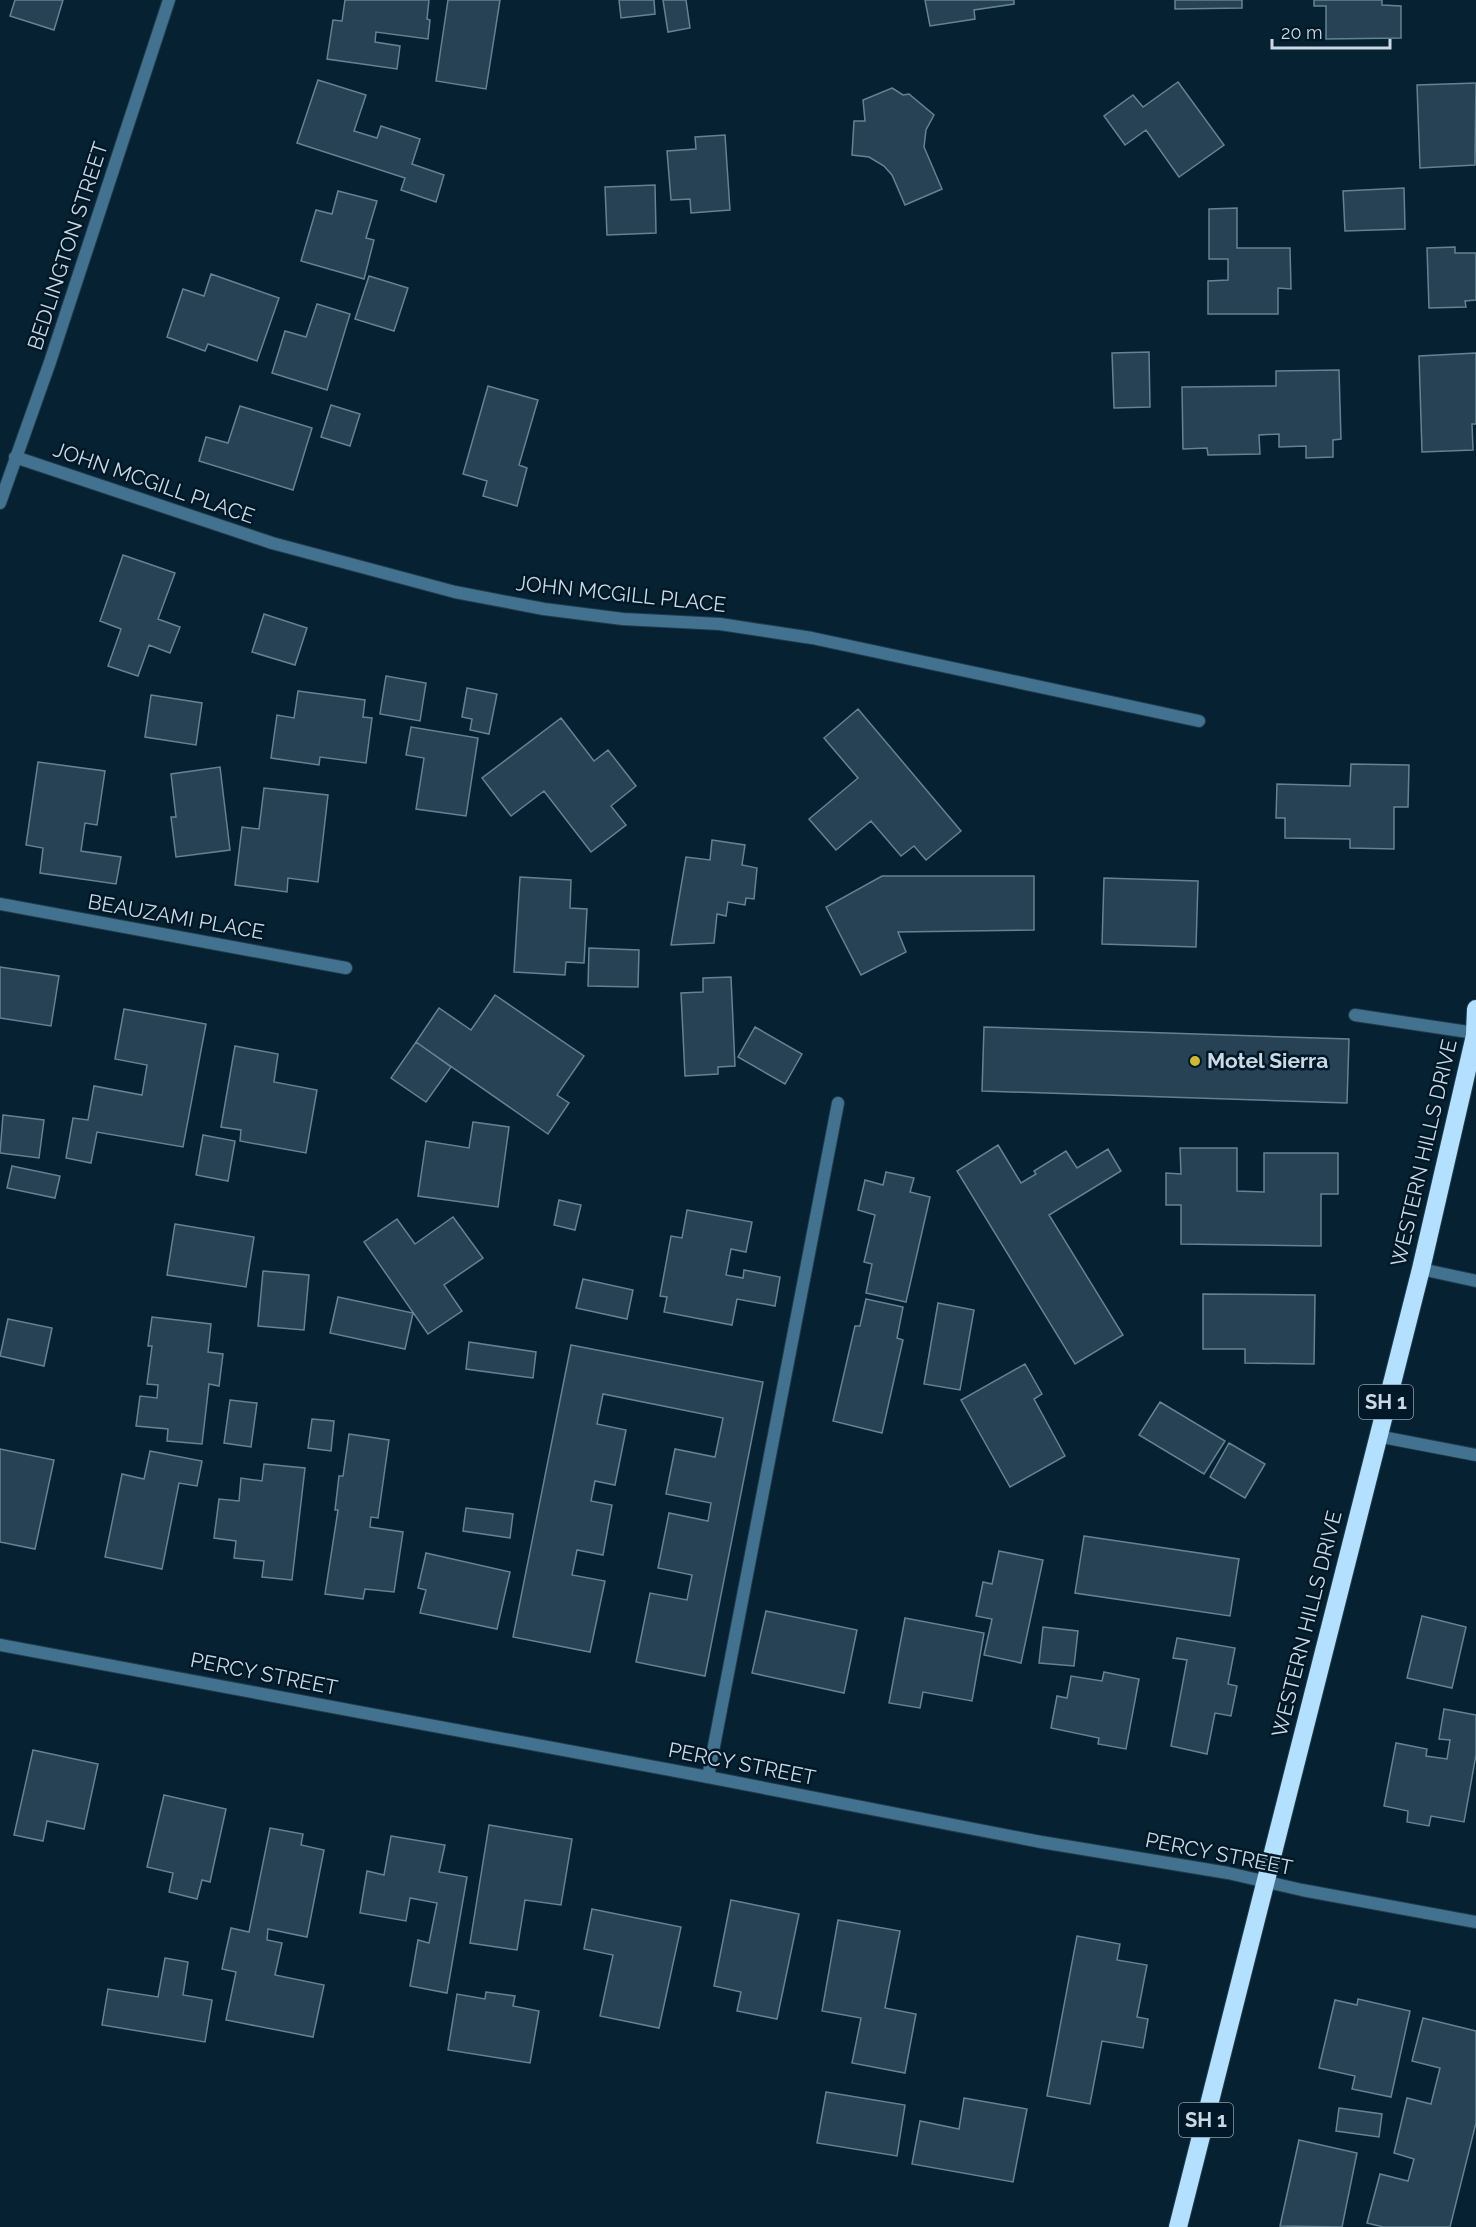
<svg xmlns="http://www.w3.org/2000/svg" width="1476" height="2227" font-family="Raleway,sans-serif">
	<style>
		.building { fill: #274254; stroke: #658295; stroke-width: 1.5 }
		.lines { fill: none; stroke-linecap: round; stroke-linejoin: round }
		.lane-casing { stroke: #213c4b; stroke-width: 14 }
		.street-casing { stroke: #213c4b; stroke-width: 14 }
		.highway-casing { stroke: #213c4b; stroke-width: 20 }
		.lane { stroke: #427290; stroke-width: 12 }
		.street { stroke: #427290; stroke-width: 12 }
		.highway { stroke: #b4e0ff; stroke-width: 18 }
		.poi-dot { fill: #d0b837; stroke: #001828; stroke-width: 2 }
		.labels { text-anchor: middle; stroke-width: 5; stroke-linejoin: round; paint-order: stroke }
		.shield { fill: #001828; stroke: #8d9fac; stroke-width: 1.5 }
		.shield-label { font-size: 20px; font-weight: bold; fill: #cad9e4 }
		.street-label { font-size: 21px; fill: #cad9e4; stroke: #001828 }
		.poi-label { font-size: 21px; font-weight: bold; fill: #cad9e4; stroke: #001828; text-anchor: start }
	</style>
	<rect width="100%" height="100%" fill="#062232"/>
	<path class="building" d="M15,0H63L54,30L10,16Z
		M345,0H429L427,19L430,20L428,39L376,32L375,42L400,46L397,69L327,59L333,20L342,21Z
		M448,0H500L486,89L436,81Z
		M619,0H654L655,14L621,18Z
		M663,0H686L690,28L668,32Z
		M925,0H1014V4L974,10L975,19L930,26Z
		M1175,0H1242V8L1175,9Z
		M1314,0H1382V5L1401,6V38L1326,39V6H1314Z
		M318,80L366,95L354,131L377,138L381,126L420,139L412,164L444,175L436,202L401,190L405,178L297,143Z
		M1178,82L1224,145L1179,177L1146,130L1125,145L1104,116L1133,95L1143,107Z
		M1476,83L1475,165L1420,168L1417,85Z
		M892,88L903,95L909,94L934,115L926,130L924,147L942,189L905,205L892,175L884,166L869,157L852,155L854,121H865L863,100Z
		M725,135L730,210L691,213L690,199L671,200L667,151L696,149L695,137Z
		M655,185L656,233L607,235L605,187Z
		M1404,188L1405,229L1345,231L1343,191Z
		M338,191L377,201L366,238L374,240L364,279L301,261L316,210L332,214Z
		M1237,208V248H1290L1291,289L1278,288V314H1208V281L1228,280V259H1209V209Z
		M1455,247V253H1476V300L1465,301L1466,307L1429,308L1427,248Z
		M211,274L279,298L257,361L208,344L205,351L167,337L183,289L204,296Z
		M369,276L408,288L394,331L355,319Z
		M317,304L350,314L327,390L272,373L285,331L306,337Z
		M1149,352L1150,407L1114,408L1112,353Z
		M1476,353V424H1472L1473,450L1422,452L1419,356Z
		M1339,370L1341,439L1333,440V457L1306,458V446L1279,447V434L1259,435L1260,454L1208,455L1207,448L1183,449L1182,387L1276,386V371Z
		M488,386L538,400L519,465L527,468L517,506L483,496L487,481L463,474Z
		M331,405L360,414L350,446L321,437Z
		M240,406L312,428L293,490L199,461L206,437L228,443Z
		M123,555L175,573L158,619L180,627L170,653L149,645L138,676L108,666L121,629L100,621Z
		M264,614L307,628L295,665L252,652Z
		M386,676L426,683L420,721L380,714Z
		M467,688L497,694L489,734L470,730L472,719L462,717Z
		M298,691L365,700L363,717L372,718L366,763L320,757L319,765L271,758L277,715L294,718Z
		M151,695L202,703L196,745L145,737Z
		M858,709L961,831L926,860L914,846L901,856L871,821L836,850L809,819L858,778L824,738Z
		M561,718L594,761L608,750L636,786L611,806L626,825L591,852L544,791L511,816L482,778Z
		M411,727L478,738L466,816L416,809L424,758L406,755Z
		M38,762L105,771L97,825L85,823L81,851L121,857L116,884L40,873L43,848L26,845Z
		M1351,764L1409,765L1408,807H1394V849L1350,848V839L1285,838V818H1276L1277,784L1350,786Z
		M220,767L230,850L176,857L171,817H176L171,774Z
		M264,788L328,795L318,882L288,878L287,892L235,885L242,827L259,829Z
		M712,840L745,845L742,865L757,868L754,899L746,898L745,905L728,902L726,916L717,914L714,943L671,945L686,857L710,860Z
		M882,876H1034V930L898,932L906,952L861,975L826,907Z
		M520,877L571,880L570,908L587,909L584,963L566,962L565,975L514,972Z
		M1104,878L1198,881L1196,947L1102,944Z
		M589,948L639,950L638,987L588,986Z
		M0,967L59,976L51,1026L0,1018Z
		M731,977L735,1066L718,1067V1074L685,1076L681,993L703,992V978Z
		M495,995L584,1056L557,1095L569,1103L548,1134L416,1042L439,1008L471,1030Z
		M124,1009L206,1024L183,1147L97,1132L91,1163L66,1158L73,1118L88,1120L94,1086L142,1095L147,1065L115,1059Z
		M755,1027L802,1054L785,1084L738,1057Z
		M984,1027L1349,1039L1347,1103L982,1091Z
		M416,1042L451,1067L426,1102L391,1078Z
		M235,1046L278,1054L274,1082L317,1090L306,1153L240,1141L241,1130L221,1127Z
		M3,1115L44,1120L39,1158L0,1153Z
		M473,1122L509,1127L498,1207L418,1196L426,1141L469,1148Z
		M203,1135L235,1141L228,1181L196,1175Z
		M998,1145L1021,1183L1036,1174L1034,1171L1066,1151L1077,1168L1108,1149L1121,1171L1049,1215L1123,1335L1075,1364L957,1171Z
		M1180,1148H1237V1191L1264,1192V1153H1338V1194H1321V1246L1181,1244V1205H1166V1173L1181,1174Z
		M12,1166L60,1176L55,1198L7,1188Z
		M886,1172L914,1178L910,1192L930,1197L906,1302L866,1293L872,1264L864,1262L875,1215L858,1210L865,1180L883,1185Z
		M559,1200L581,1205L575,1230L554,1225Z
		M687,1210L752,1222L746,1252L731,1249L726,1275L743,1278L744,1270L780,1277L775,1306L737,1299L732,1325L664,1312L667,1297L660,1296L671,1236L682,1238Z
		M453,1217L483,1258L444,1285L462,1311L428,1334L364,1242L397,1219L415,1244Z
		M175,1224L254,1237L246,1287L167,1275Z
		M263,1271L309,1275L304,1330L258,1326Z
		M583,1279L633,1290L627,1319L576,1308Z
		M1203,1294L1315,1295L1314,1364L1245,1363V1349H1203Z
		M338,1297L413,1313L405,1349L330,1333Z
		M866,1299L903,1307L897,1338L903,1340L882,1433L833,1421L855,1326H860Z
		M938,1303L974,1310L960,1390L924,1384Z
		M152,1317L211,1324L208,1352L223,1354L219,1386L209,1384L202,1444L167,1441L168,1429L136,1426L140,1396L157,1398L158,1385L147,1384L152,1346H148Z
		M8,1319L52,1328L44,1366L0,1356Z
		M469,1342L536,1352L533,1378L466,1369Z
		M571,1345L763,1382L705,1676L636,1662L650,1593L687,1600L692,1575L658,1568L669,1513L708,1521L711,1503L666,1494L675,1449L715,1457L723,1418L603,1394L597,1424L626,1430L615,1485L595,1481L591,1501L612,1505L603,1555L577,1550L572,1575L605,1581L590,1652L513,1637Z
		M1025,1364L1042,1394L1034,1399L1065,1456L1010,1487L961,1400Z
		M230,1400L257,1403L251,1447L224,1443Z
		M1160,1402L1225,1441L1204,1474L1139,1435Z
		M312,1419L334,1421L331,1451L308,1448Z
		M349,1434L389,1440L378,1518L371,1517L370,1527L403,1532L394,1592L365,1589L363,1599L325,1594L338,1510H335L339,1476H343Z
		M1229,1443L1265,1464L1245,1498L1210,1477Z
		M0,1449L54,1460L35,1549L0,1542Z
		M150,1451L202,1461L197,1486L179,1483L162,1569L105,1557L122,1474L144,1479Z
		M264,1464L305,1468L292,1580L262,1577L264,1561L234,1558L236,1541L214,1538L219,1499L239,1501L241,1478L262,1481Z
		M466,1508L513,1514L510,1538L463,1531Z
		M1084,1536L1239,1559L1230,1616L1075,1593Z
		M999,1551L1043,1560L1021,1663L984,1655L992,1619L976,1616L983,1582L992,1584Z
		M426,1553L510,1572L497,1629L420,1613L426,1590L418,1588Z
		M766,1611L857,1630L844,1693L752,1673Z
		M1422,1616L1466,1627L1452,1688L1407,1678Z
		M905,1618L984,1633L972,1701L923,1692L920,1708L889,1703Z
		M1043,1627L1078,1631L1074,1666L1039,1663Z
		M1177,1638L1235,1648L1228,1684L1237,1686L1231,1716L1215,1713L1207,1754L1171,1746L1187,1660L1173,1658Z
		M1104,1672L1139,1679L1126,1749L1098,1744L1099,1738L1051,1728L1057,1696L1067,1698L1071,1676L1102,1681Z
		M1444,1709L1476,1715V1755L1464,1822L1431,1816L1429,1826L1407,1822L1408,1811L1384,1806L1396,1743L1427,1749L1426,1756L1447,1759L1450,1740L1439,1739Z
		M33,1750L98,1764L84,1829L47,1821L43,1841L14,1835Z
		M164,1795L226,1809L210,1882L202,1880L197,1899L169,1892L173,1873L147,1867Z
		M489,1825L572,1839L561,1905L525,1900L517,1950L470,1943Z
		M270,1828L303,1834L301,1845L324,1850L307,1937L268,1929L267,1940L282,1943L275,1975L324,1985L313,2037L226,2020L236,1972L222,1969L231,1928L249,1932Z
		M391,1836L445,1845L439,1872L467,1877L447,1993L410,1986L418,1940L429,1943L437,1903L410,1898L406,1921L360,1913L367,1871L384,1875Z
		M731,1900L799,1914L777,2019L737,2011L741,1992L714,1986Z
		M592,1909L681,1927L659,2028L600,2016L613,1955L584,1949Z
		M838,1920L900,1931L885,2008L916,2014L905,2073L852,2063L861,2018L822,2011Z
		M1077,1936L1120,1944L1117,1960L1147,1965L1137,2017L1148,2019L1143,2048L1102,2041L1090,2104L1047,2096Z
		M165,1958L188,1962L183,1995L212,2000L205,2042L102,2025L108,1989L158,1997Z
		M486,1992L515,1996L513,2006L539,2011L530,2063L448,2050L457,1994L485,1999Z
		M1358,1999L1410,2011L1391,2097L1352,2089L1355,2076L1319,2068L1335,2000L1357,2005Z
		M1423,2018L1476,2031V2123L1450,2227H1383L1367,2223L1380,2174L1408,2181L1414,2159L1394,2153L1407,2098L1431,2104L1440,2068L1412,2061Z
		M826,2092L905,2105L897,2156L817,2143Z
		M964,2098L1027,2109L1013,2182L912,2164L920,2121L959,2129Z
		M1339,2108L1382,2114L1379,2137L1336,2131Z
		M1299,2140L1357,2153L1342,2227L1280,2226Z"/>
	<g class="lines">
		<defs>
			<path id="lane" d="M1355,1015L1475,1033
				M1421,1269L1476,1281
				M1377,1436L1476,1455
				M708,1777L838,1103"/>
			<path id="street" d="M15,457L272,543L455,592L544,609L623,619L720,624L812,638L1199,721
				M0,503L50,362L169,0
				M0,904L346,968
				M0,1645L708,1777L1041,1842L1228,1873L1302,1890L1476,1922"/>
			<path id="highway" d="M1475,1033L1476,1009
				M1178,2227L1421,1269L1476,1031"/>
		</defs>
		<use href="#lane" class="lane-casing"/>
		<use href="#street" class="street-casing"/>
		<use href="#highway" class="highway-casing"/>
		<use href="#lane" class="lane"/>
		<use href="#street" class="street"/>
		<use href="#highway" class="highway"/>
	</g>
	<circle class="poi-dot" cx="1195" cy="1061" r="6"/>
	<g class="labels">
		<g class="shield">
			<rect x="1359" y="1385" width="54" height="34" rx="4.5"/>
			<rect x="1179" y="2103" width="54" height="34" rx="4.5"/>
		</g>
		<g class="shield-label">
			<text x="1386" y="1409">SH 1</text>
			<text x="1206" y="2127">SH 1</text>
		</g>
		<g class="street-label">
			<text transform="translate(68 246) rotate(-72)" y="7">BEDLINGTON STREET</text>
			<text transform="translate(154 483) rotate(19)" y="7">JOHN MCGILL PLACE</text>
			<text transform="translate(621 594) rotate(6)" y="7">JOHN MCGILL PLACE</text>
			<text transform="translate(176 917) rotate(10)" y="7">BEAUZAMI PLACE</text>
			<text transform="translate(1424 1153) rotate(-77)" y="7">WESTERN HILLS DRIVE</text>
			<text transform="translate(1307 1624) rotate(-76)" y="7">WESTERN HILLS DRIVE</text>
			<text transform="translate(264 1674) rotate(11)" y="7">PERCY STREET</text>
			<text transform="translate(742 1764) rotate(11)" y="7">PERCY STREET</text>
			<text transform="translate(1219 1854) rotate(11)" y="7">PERCY STREET</text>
		</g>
		<g class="poi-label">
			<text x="1207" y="1068">Motel Sierra</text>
		</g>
	</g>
	<path d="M1272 39v9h118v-9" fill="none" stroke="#cad9e4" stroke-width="3"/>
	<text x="1281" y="39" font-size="18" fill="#cad9e4" stroke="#001828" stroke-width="4.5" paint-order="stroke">20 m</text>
</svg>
